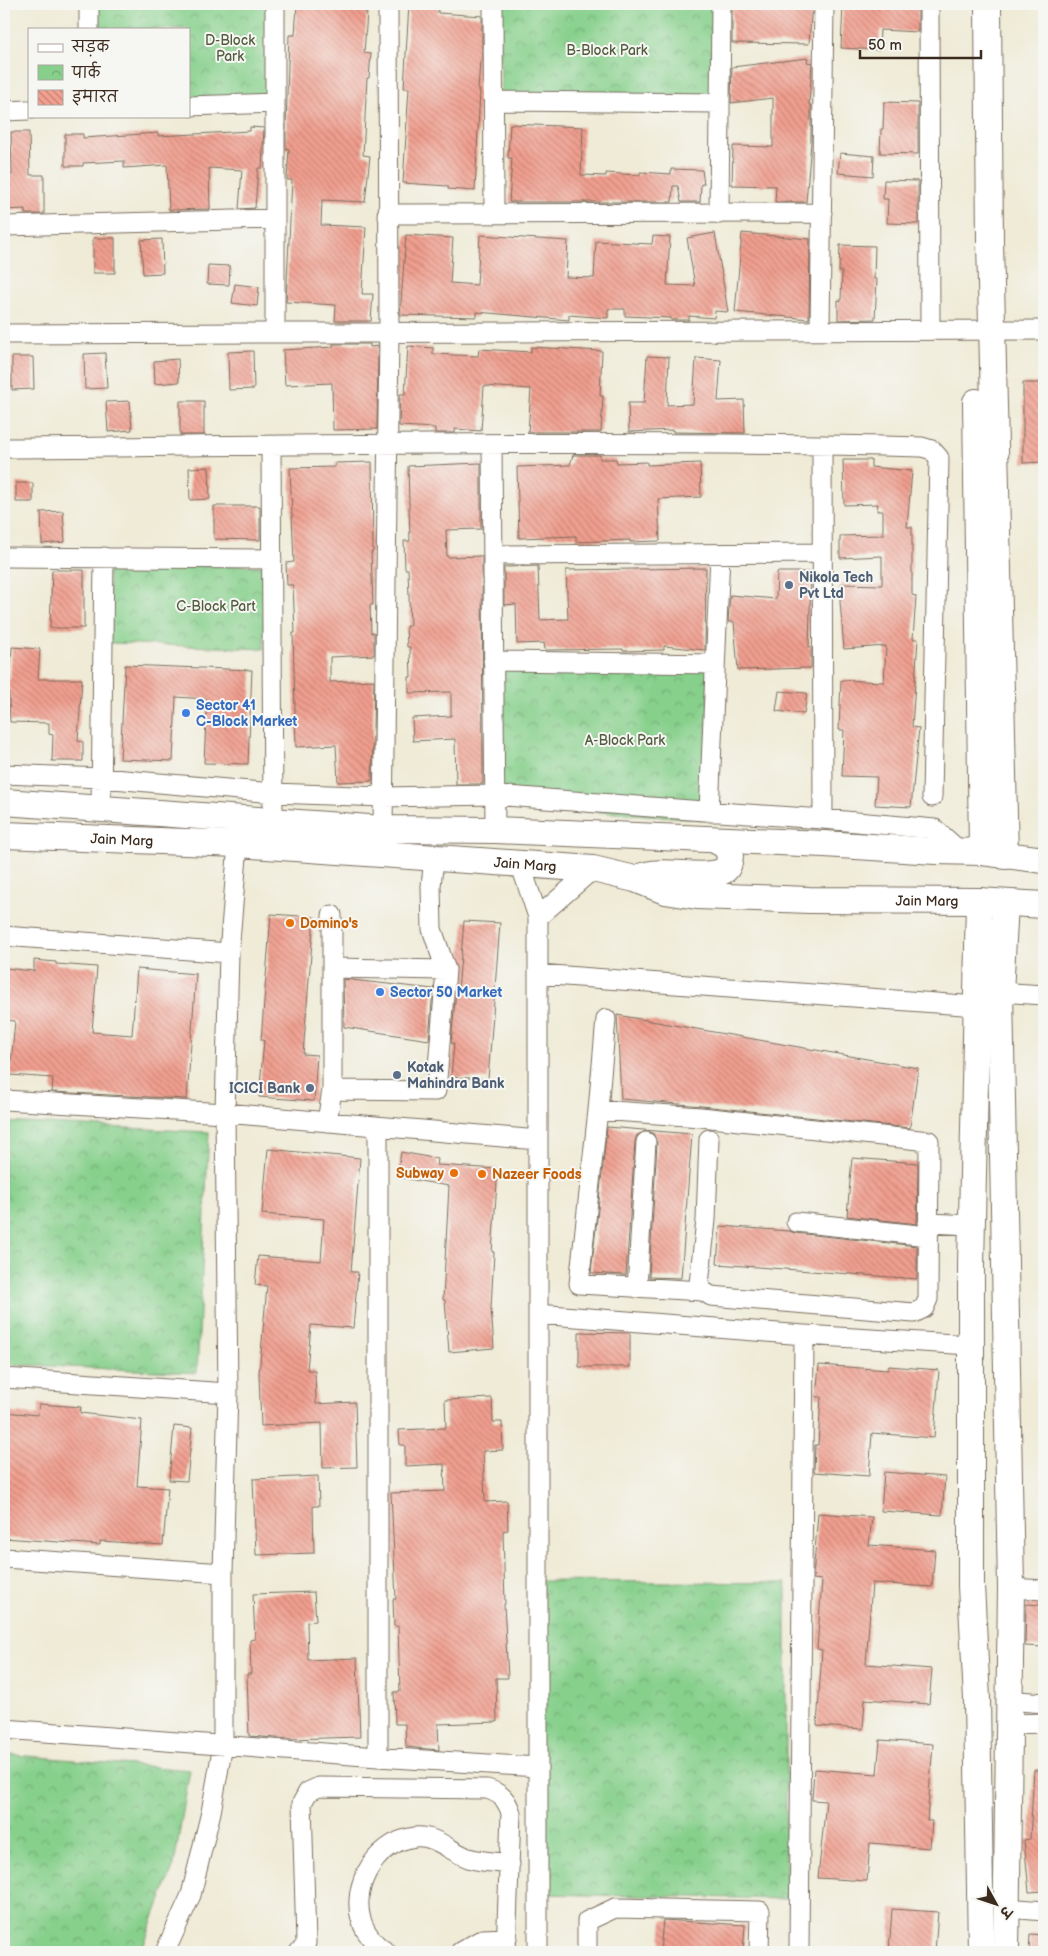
<svg xmlns="http://www.w3.org/2000/svg" width="1048" height="1956" font-family="'Balsamiq Sans','Playpen Sans Deva',sans-serif">
	<style>
		.park { fill: url(#park-crowns); stroke: #617d55 }
		.building { fill: url(#building-back-hatch) }
		.lines { fill: none; stroke-linecap: round; stroke-linejoin: round }
		.street-casing { stroke: #7a6e5f; stroke-width: 21 }
		.secondary-casing { stroke: #7a6e5f; stroke-width: 28 }
		.street { stroke: #fff; stroke-width: 19 }
		.secondary { stroke: #fff; stroke-width: 26 }
		.service-dot { fill: #5c6f8a; stroke: #f6f6f2; stroke-width: 2 }
		.shop-dot { fill: #3f7fe0; stroke: #f6f6f2; stroke-width: 2 }
		.food-dot { fill: #e8710a; stroke: #f6f6f2; stroke-width: 2 }
		.labels { text-anchor: middle; stroke-width: 4; stroke-linejoin: round; paint-order: stroke }
		.park-label { font-size: 14px; fill: #525c3f; stroke: #f6f6f2 }
		.service-label { font-size: 14px; font-weight: bold; fill: #4e5e75; stroke: #f6f6f2; text-anchor: start }
		.shop-label { font-size: 14px; font-weight: bold; fill: #366cbe; stroke: #f6f6f2; text-anchor: start }
		.street-label { font-size: 14px; fill: #3b2a1e; stroke: #f6f6f2 }
		.food-label { font-size: 14px; font-weight: bold; fill: #c56008; stroke: #f6f6f2; text-anchor: start }
	</style>
	<defs>
		<pattern id="park-crowns" width="20" height="18" patternUnits="userSpaceOnUse" patternTransform="scale(1.25)"><rect width="20" height="18" fill="#87d08c"/><path d="M2 6a3 3 0 1 1 6 0M12 15a3 3 0 1 1 6 0" fill="none" stroke="#70a972"/></pattern>
		<pattern id="building-back-hatch" width="6" height="6" patternUnits="userSpaceOnUse" patternTransform="scale(1.25)"><rect width="6" height="6" fill="#f19f8f"/><path d="M-1 5l2 2M0 0l6 6M5-1l2 2" fill="none" stroke="#c48274"/></pattern>
	</defs>
	<rect width="100%" height="100%" fill="#f6f6f2"/>
	<filter id="ink" filterUnits="userSpaceOnUse"><feTurbulence type="fractalNoise" baseFrequency=".02" numOctaves="2"/><feDisplacementMap in="SourceGraphic" scale="10" xChannelSelector="R" yChannelSelector="G"/><feConvolveMatrix kernelMatrix="1 2 1 2 8 2 1 2 1" color-interpolation-filters="sRGB"/></filter>
	<filter id="wash" filterUnits="userSpaceOnUse"><feTurbulence type="fractalNoise" baseFrequency=".0096" numOctaves="4" result="noise"/><feDisplacementMap in="SourceGraphic" scale="20" xChannelSelector="R" yChannelSelector="G"/><feGaussianBlur stdDeviation="1.12" result="paint"/><feColorMatrix in="noise" values="0 0 0 0 0 0 0 0 0 0 0 0 0 0 0 0 0 1.4 0 .05"/><feComposite in="paint" operator="in"/></filter>
	<g filter="url(#wash)">
		<rect width="100%" height="100%" fill="#efebd7"/>
		<path class="park" d="M95,4H271L272,100L189,102V29H95Z
			M500,4H713V95L501,96Z
			M108,562L264,566V649L111,643Z
			M498,665L709,669L704,819L501,805Z
			M4,1122L209,1132L197,1373L4,1364Z
			M538,1581L786,1583V1899L537,1894Z
			M4,1754L190,1770L174,1865L141,1952H4Z"/>
		<g id="blocks">
			<path class="building" d="M334,4H366L365,13H367L364,53L371,54L369,78H367L363,155L370,156L365,202L322,200L321,225L366,227L362,294H373L371,321H335L336,305L286,302L292,180H287L289,149H286V126L289,35H295L297,5L334,7Z
				M409,4H438V13L482,16V61H480L478,90H480L475,191L448,189V186L403,183L409,88H404Z
				M732,4H812L809,44L732,43Z
				M843,4H918V32L880,30L879,50L841,48Z
				M808,58L807,62L812,63L809,105H811V142L806,202H775L776,186L732,185L733,146L773,147V98L731,103L732,67Z
				M884,102L918,103V154L880,153L881,129H883Z
				M510,124L583,127L581,175L606,176V173L640,175V172L671,174V169L702,170L704,184H701L700,202H681L678,186H673L672,202H509L512,158H508Z
				M250,127L264,128L262,168H258L255,208L239,209L242,170L209,168L210,209L169,210L167,165L124,168V161L83,163V166H65V134H83V138L158,133V136L250,131Z
				M11,132H29L30,175H44V214H25V209L4,210V175H12Z
				M840,153L874,156L873,176L838,173Z
				M884,180L918,181V224L887,223L888,199H883Z
				M715,233L728,312L715,311L714,318L689,316V320H671V318L625,316V309H608V318L569,315V320L477,312V317L400,315L406,235L453,238L450,283L477,285L480,235L568,241L566,277L594,278L596,241L652,244L653,236L670,237L667,285L695,286L687,238Z
				M742,233L810,239L809,319L735,312Z
				M93,238H115V273H93Z
				M162,239L163,273L143,274L141,240Z
				M840,245L875,246L874,279H877L875,319L838,320V300L841,301L842,272H839Z
				M208,265L230,266L229,285L207,284Z
				M235,284L259,287L257,306L232,303Z
				M333,344H370V347L378,346L377,429L333,430L332,383L285,385L283,350L333,347Z
				M408,346L433,348V354L478,356L479,349L531,352V347L602,351L600,396H603L601,432H528L531,389L484,386L481,431L455,429V433H435V428L399,426L400,394H405Z
				M253,351L254,389L229,390L228,352Z
				M105,353L107,388L85,389L84,354Z
				M647,356L669,357L667,405L693,404L696,358L721,360L718,401L744,400L745,433L673,432V430L629,432L628,403H644Z
				M12,357H33L34,389L12,390Z
				M178,359L179,382L155,384L154,361Z
				M1023,383H1044V462L1023,463Z
				M130,401L132,430L108,432L106,402Z
				M180,401H204V435H180Z
				M573,455H600V459H616L617,463L647,462V465L700,463L701,497L658,499L660,541L630,542V540L576,542V536L519,538L517,467L570,465Z
				M843,460H871V467L912,471L907,527H912V595L916,596L913,639H918L912,727L919,728L911,807L875,805L877,777L842,776L844,730H839L841,680L884,682L886,646L844,649L840,602L841,584L882,585V556L840,558V536L883,535V511H877L878,504L844,505Z
				M372,462L373,552H371L373,605H370L371,633L374,632V655L330,657V682L374,680L372,781L338,782L336,745L296,747L293,633H295L293,585H287L286,563L294,562L290,468L335,467V463Z
				M481,463V529L446,530L447,557L482,556L483,784H456L455,739L413,741L412,718L451,716V692L409,693V677H411L410,647H407L406,626H410L408,569H405L404,541H410L408,466Z
				M209,467L210,499L190,500L189,468Z
				M16,483H33V502H16Z
				M214,506H260V540L214,539Z
				M63,511L65,542L42,544L41,512Z
				M538,566L540,620L568,619L566,570L706,568L705,650L664,646V650L623,651V649L545,650L544,643L517,644L516,604L504,605V567Z
				M52,570H84V628H50Z
				M777,572H811L809,647H811V668L738,670L734,622H728L730,595L776,599Z
				M12,647L40,649L38,679H82L78,741L83,742V761H52L53,735L49,734V723L10,722L8,679H10Z
				M125,665L252,670L248,764L204,763L207,699L176,697L173,761L120,759Z
				M779,691L807,693L804,714L776,711Z
				M271,914L314,917L303,1054L317,1055L314,1101L259,1097L264,1040H261Z
				M464,921L500,923L488,1079L451,1077L454,1043H451L456,991H458Z
				M34,960L56,962V964L97,967L92,1032L132,1035L137,969L196,974L187,1099L52,1092L53,1078L10,1075L15,1021L4,1020V968L34,971Z
				M343,979L433,989L429,1040L344,1027Z
				M617,1015L918,1068L910,1128L702,1106L621,1099Z
				M607,1127L692,1134L681,1278L649,1277L657,1143L653,1133L646,1131L637,1135L635,1141L626,1275L591,1273Z
				M268,1149L360,1158L351,1272H358L353,1328L311,1325L307,1370H315L316,1404L355,1402L357,1467L323,1468L322,1423L261,1426L259,1374L267,1286L255,1285L258,1256L321,1261L324,1219L262,1214Z
				M401,1152L438,1159L437,1165L498,1169L492,1252H494L491,1308L494,1348L449,1352L445,1300H443L449,1186L397,1177Z
				M852,1158L918,1163L917,1224L847,1216Z
				M720,1226L789,1231L795,1233L917,1246V1279L717,1264Z
				M579,1332L630,1333V1367H579Z
				M819,1365L888,1370L889,1366L939,1370L934,1438L872,1433L869,1476L814,1472L815,1445H818L821,1397H816Z
				M492,1398L493,1422H502L503,1450L483,1451L485,1502L507,1501L508,1530L503,1531L505,1604H504L508,1678H496L497,1722L438,1724L439,1750L406,1747L405,1724H395L394,1692H400L398,1626H394L393,1599H396L391,1493L445,1491L444,1464L405,1466V1445H400L399,1430L446,1428L445,1400Z
				M39,1404L81,1407L80,1413L142,1420L137,1486L168,1488L163,1545L100,1541V1545L4,1538V1412L38,1415Z
				M174,1426L192,1428L187,1481L169,1480Z
				M884,1472L945,1477L942,1515L881,1511Z
				M318,1476L319,1506H313L314,1553L256,1555L253,1479Z
				M818,1513L872,1517L869,1545L935,1550L932,1587L872,1583L866,1664L932,1669L929,1704L865,1699L863,1729L817,1726L822,1650L817,1649L822,1580L813,1579Z
				M314,1592L316,1621L307,1622L308,1660L357,1658L360,1737L290,1739L249,1736L247,1674H251L250,1640L255,1639L253,1594Z
				M1026,1604L1044,1605V1647L1025,1646Z
				M880,1740L933,1744L927,1821H932L930,1848L870,1843L867,1881L818,1878L826,1801L812,1800L814,1769L877,1774Z
				M1034,1770H1044V1891L1029,1892L1024,1840L1030,1839Z
				M892,1909L938,1912L935,1952H889Z
				M663,1920L745,1925L743,1952H660Z
				M1030,1934L1044,1935V1952H1029Z"/>
		</g>
	</g>
	<g filter="url(#ink)">
		<use href="#blocks" fill-opacity="0" stroke="#7a6e5f" stroke-width="1"/>
		<g class="lines">
			<defs>
				<path id="street" d="M89,4V29
					M493,4L494,214
					M929,4L930,330
					M494,101L720,103
					M189,106L275,103
					M4,111L29,110
					M387,214L822,213
					M719,214L721,4
					M4,226L275,219
					M820,330L824,4
					M275,333V4
					M4,334L1044,330
					M492,444L495,830
					M271,445L273,821
					M822,445L823,819
					M4,448C310,445 616,440 922,447L932,450L939,458L932,797
					M493,555L822,553
					M4,557L272,559
					M493,661L715,664
					M4,774L102,778L273,793L384,797L494,795L690,810L823,819L935,829L961,852
					M101,809L104,557
					M709,812L720,554
					M383,829L389,332L388,4
					M520,863L538,917V1952
					M538,917L593,869
					M4,936L229,953
					M332,968L446,970L432,929L431,886L434,858
					M538,974L977,1006
					M1000,992L1044,995
					M606,1019L598,1110L579,1284L703,1291
					M332,1090L436,1091L446,970
					M4,1100L225,1113L538,1140
					M598,1110L701,1117L929,1141L928,1299L924,1308L914,1313L711,1296L703,1291L699,1284L706,1220L709,1139
					M327,1122L332,1090V915
					M378,1127V1757
					M796,1222L928,1236
					M928,1223L972,1225
					M637,1288L646,1142
					M538,1314L804,1335L971,1345
					M4,1378L228,1393
					M4,1558L223,1573
					M1011,1588L1044,1590
					M1008,1700L1044,1703
					M1010,1724L1044,1723
					M4,1729L378,1757L537,1767
					M1006,1908L1044,1911
					M165,1952L191,1895L211,1812L223,1745V1573L228,1393L225,1113L229,953L238,844
					M299,1952L304,1948L306,1943L302,1803L308,1792L319,1787L487,1789C501,1793 507,1800 511,1813L506,1952
					M387,1952C378,1948 371,1939 366,1931C345,1894 373,1842 415,1837C438,1835 452,1854 472,1859C484,1862 497,1862 510,1864
					M460,1952L483,1939L507,1938
					M587,1952V1921L615,1908L760,1911L759,1952
					M799,1952L804,1335"/>
				<g id="secondary">
					<path d="M988,4L990,242L1005,856"/>
					<path d="M976,402L982,852"/>
					<path d="M4,802L383,829L495,830L824,844L935,851L982,852L1044,860"/>
					<path id="s1" d="M4,835L238,844L593,869L635,879L665,891L697,896L809,900L979,901L1044,905"/>
					<path d="M640,877C663,867 704,881 723,871C729,868 730,860 730,853L724,845L715,840"/>
					<path d="M979,901L971,1265V1586L977,1699L981,1952"/>
					<path d="M1005,904L1000,992L1011,1588L1006,1952"/>
				</g>
			</defs>
			<use href="#street" class="street-casing"/>
			<use href="#secondary" class="secondary-casing"/>
			<use href="#street" class="street"/>
			<use href="#secondary" class="secondary"/>
		</g>
	</g>
	<g class="service-dot">
		<circle cx="789" cy="585" r="5"/>
		<circle cx="397" cy="1075" r="5"/>
		<circle cx="310" cy="1088" r="5"/>
	</g>
	<g class="shop-dot">
		<circle cx="186" cy="713" r="5"/>
		<circle cx="380" cy="992" r="5"/>
	</g>
	<g class="food-dot">
		<circle cx="290" cy="923" r="5"/>
		<circle cx="454" cy="1173" r="5"/>
		<circle cx="482" cy="1174" r="5"/>
	</g>
	<g class="labels">
		<g class="park-label">
			<text x="230" y="45">D-Block<tspan x="230" dy="16">Park</tspan></text>
			<text x="607" y="55">B-Block Park</text>
			<text x="216" y="611">C-Block Part</text>
			<text x="625" y="745">A-Block Park</text>
		</g>
		<g class="service-label">
			<text x="799" y="582">Nikola Tech<tspan x="799" dy="16">Pvt Ltd</tspan></text>
			<text x="407" y="1072">Kotak<tspan x="407" dy="16">Mahindra Bank</tspan></text>
			<text x="300" y="1093" text-anchor="end">ICICI Bank</text>
		</g>
		<g class="shop-label">
			<text x="196" y="710">Sector 41<tspan x="196" dy="16">C-Block Market</tspan></text>
			<text x="390" y="997">Sector 50 Market</text>
		</g>
		<g class="street-label">
			<text dy="5" stroke="none"><textPath href="#s1" startOffset="118">Jain Marg</textPath></text>
			<text dy="5" stroke="none"><textPath href="#s1" startOffset="522">Jain Marg</textPath></text>
			<text dy="5" stroke="none"><textPath href="#s1" startOffset="928">Jain Marg</textPath></text>
		</g>
		<g class="food-label">
			<text x="300" y="928">Domino's</text>
			<text x="444" y="1178" text-anchor="end">Subway</text>
			<text x="492" y="1179">Nazeer Foods</text>
		</g>
	</g>
	<rect width="1048" height="1956" fill="none" stroke="#f6f6f2" stroke-width="20"/>
	<rect x="28" y="28" width="162" height="90" fill="#f6f6f2" stroke="#aba49d"/>
	<rect x="38" y="44" width="25" height="8" fill="#ffffff" stroke="#aba49d"/>
	<text x="72" y="52" font-size="15" fill="#3b2a1e">सड़क</text>
	<rect x="38" y="65" width="25" height="15" fill="url(#park-crowns)" stroke="#aba49d"/>
	<text x="72" y="78" font-size="15" fill="#3b2a1e">पार्क</text>
	<rect x="38" y="90" width="25" height="15" fill="url(#building-back-hatch)" stroke="#aba49d"/>
	<text x="72" y="102" font-size="15" fill="#3b2a1e">इमारत</text>
	<g transform="translate(996 1904) rotate(130)" stroke="#f6f6f2" stroke-width="4" paint-order="stroke">
	<path d="M0-4L9 19L0 12L-9 19Z" fill="#3b2a1e"/>
	<text y="-8" font-size="14" font-weight="bold" text-anchor="middle" fill="#3b2a1e">उ</text>
	</g>
	<path d="M860 50v8h121v-8" fill="none" stroke="#3b2a1e" stroke-width="2.5"/>
	<text x="868" y="50" font-size="15" fill="#3b2a1e" stroke="#f6f6f2" stroke-width="4" paint-order="stroke">50 m</text>
</svg>
